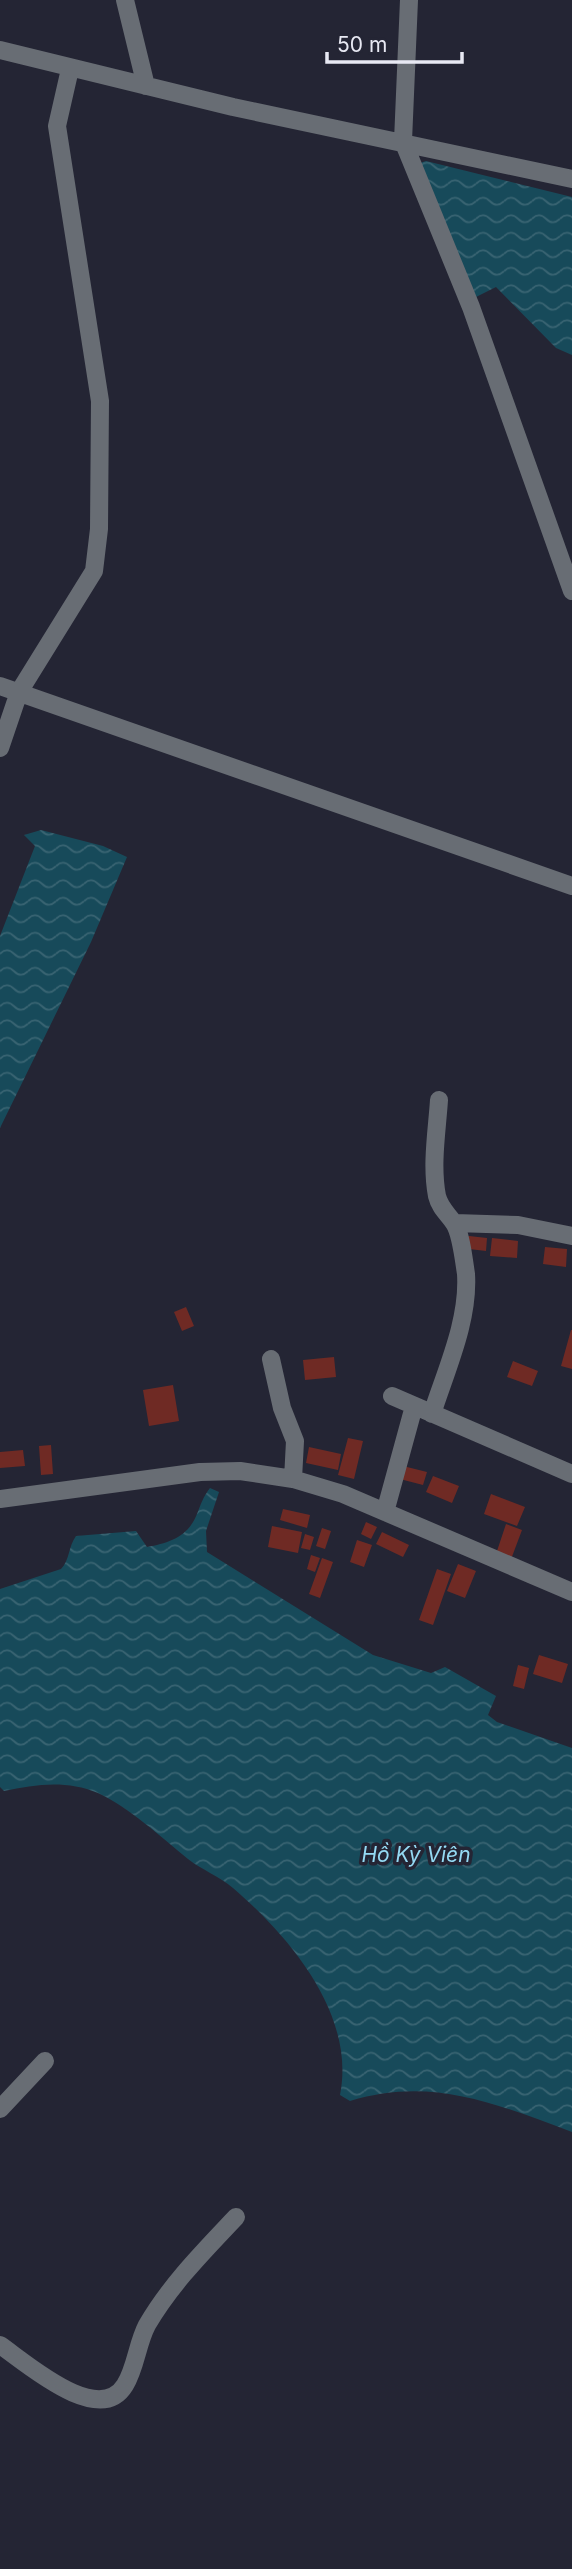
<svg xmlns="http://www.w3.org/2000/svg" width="572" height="2569" font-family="Inter,sans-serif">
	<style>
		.water { fill: url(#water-waves) }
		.building { fill: #6f2a24 }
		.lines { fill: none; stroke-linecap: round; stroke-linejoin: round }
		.street { stroke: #686d74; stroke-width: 18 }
		.labels { text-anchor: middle; stroke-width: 7; stroke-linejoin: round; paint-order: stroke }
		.water-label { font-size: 21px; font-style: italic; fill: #94d9f3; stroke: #242534 }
	</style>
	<defs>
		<pattern id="water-waves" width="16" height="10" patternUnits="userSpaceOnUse" patternTransform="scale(1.75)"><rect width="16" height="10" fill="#174a5a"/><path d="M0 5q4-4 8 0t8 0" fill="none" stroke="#396472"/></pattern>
	</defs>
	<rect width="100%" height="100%" fill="#242534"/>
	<path class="water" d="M426,161L572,197V355L556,348L496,287L474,298L420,163Z
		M41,830L103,846L127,857L91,942L0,1128V936L35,846L24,835Z
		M210,1488L219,1492L206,1531L207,1552L373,1655L431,1673L445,1667L496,1696L488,1715L497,1722L572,1748V2132C496,2104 432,2076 350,2101L340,2095C356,2015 290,1937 233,1888C219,1876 202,1870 188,1859C161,1837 130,1808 98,1793C67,1780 36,1784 4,1791L0,1787V1589L61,1569C70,1560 68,1547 76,1536L136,1531L147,1547C169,1543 188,1537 197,1514C201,1504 203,1497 210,1488Z"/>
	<path class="building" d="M460,1235L487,1238L486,1251L469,1249Z
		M492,1238L518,1241L517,1258L490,1256Z
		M545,1247L567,1249L566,1267L543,1264Z
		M186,1307L194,1326L182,1331L174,1312Z
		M571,1330H572V1369L561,1366Z
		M334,1357L336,1377L305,1380L303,1360Z
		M513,1361L538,1371L532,1386L507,1377Z
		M173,1385L179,1421L149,1426L143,1390Z
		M348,1438L363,1441L354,1479L338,1475Z
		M51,1445L53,1474L41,1475L39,1446Z
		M309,1447L341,1454L338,1470L306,1463Z
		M23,1450L25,1466L0,1468V1452Z
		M399,1465L427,1472L423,1485L396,1478Z
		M433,1476L459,1486L452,1503L426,1492Z
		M491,1494L525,1507L517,1526L484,1514Z
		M283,1509L310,1515L307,1528L280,1520Z
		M366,1522L377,1527L371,1539L361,1534Z
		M506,1524L522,1530L510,1562L495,1557Z
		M272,1526L302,1532L298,1553L268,1547Z
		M322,1528L331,1531L325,1549L316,1546Z
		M382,1532L409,1545L403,1557L376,1544Z
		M305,1534L314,1537L310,1550L301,1548Z
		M357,1540L372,1545L364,1567L350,1562Z
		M311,1555L320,1558L315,1572L307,1569Z
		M322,1558L333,1562L320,1598L309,1594Z
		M458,1564L476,1571L465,1598L447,1591Z
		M437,1569L451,1574L433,1625L419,1620Z
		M539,1655L568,1664L562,1683L533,1674Z
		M518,1665L529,1668L524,1689L513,1686Z"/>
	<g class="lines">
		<path class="street" d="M125,0L146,86
			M409,0L403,141L471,307L572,591
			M0,50L233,107L572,179
			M0,686L572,886
			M0,748L19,692L94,571L99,529L100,401L57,126L70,69
			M455,1223L518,1225L572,1236
			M271,1359L282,1408L295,1441L293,1479
			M392,1396L572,1474
			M432,1414C446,1370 469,1321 466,1274C464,1261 461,1233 454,1223C447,1213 440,1208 437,1196C431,1165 437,1131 439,1100
			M0,1499L200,1472L240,1471L293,1479L343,1494L572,1592
			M385,1512L414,1406
			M0,2109L45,2061
			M0,2345C25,2362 99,2428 125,2385C136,2367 137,2344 147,2325C171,2284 203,2252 236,2217"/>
	</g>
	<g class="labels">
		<g class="water-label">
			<text x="416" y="1862">Hồ Kỳ Viên</text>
		</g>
	</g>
	<path d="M327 52v10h135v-10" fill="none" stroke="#e8e9f3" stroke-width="3.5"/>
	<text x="337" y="52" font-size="21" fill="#e8e9f3" stroke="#242534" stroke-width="5" paint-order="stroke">50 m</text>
</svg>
